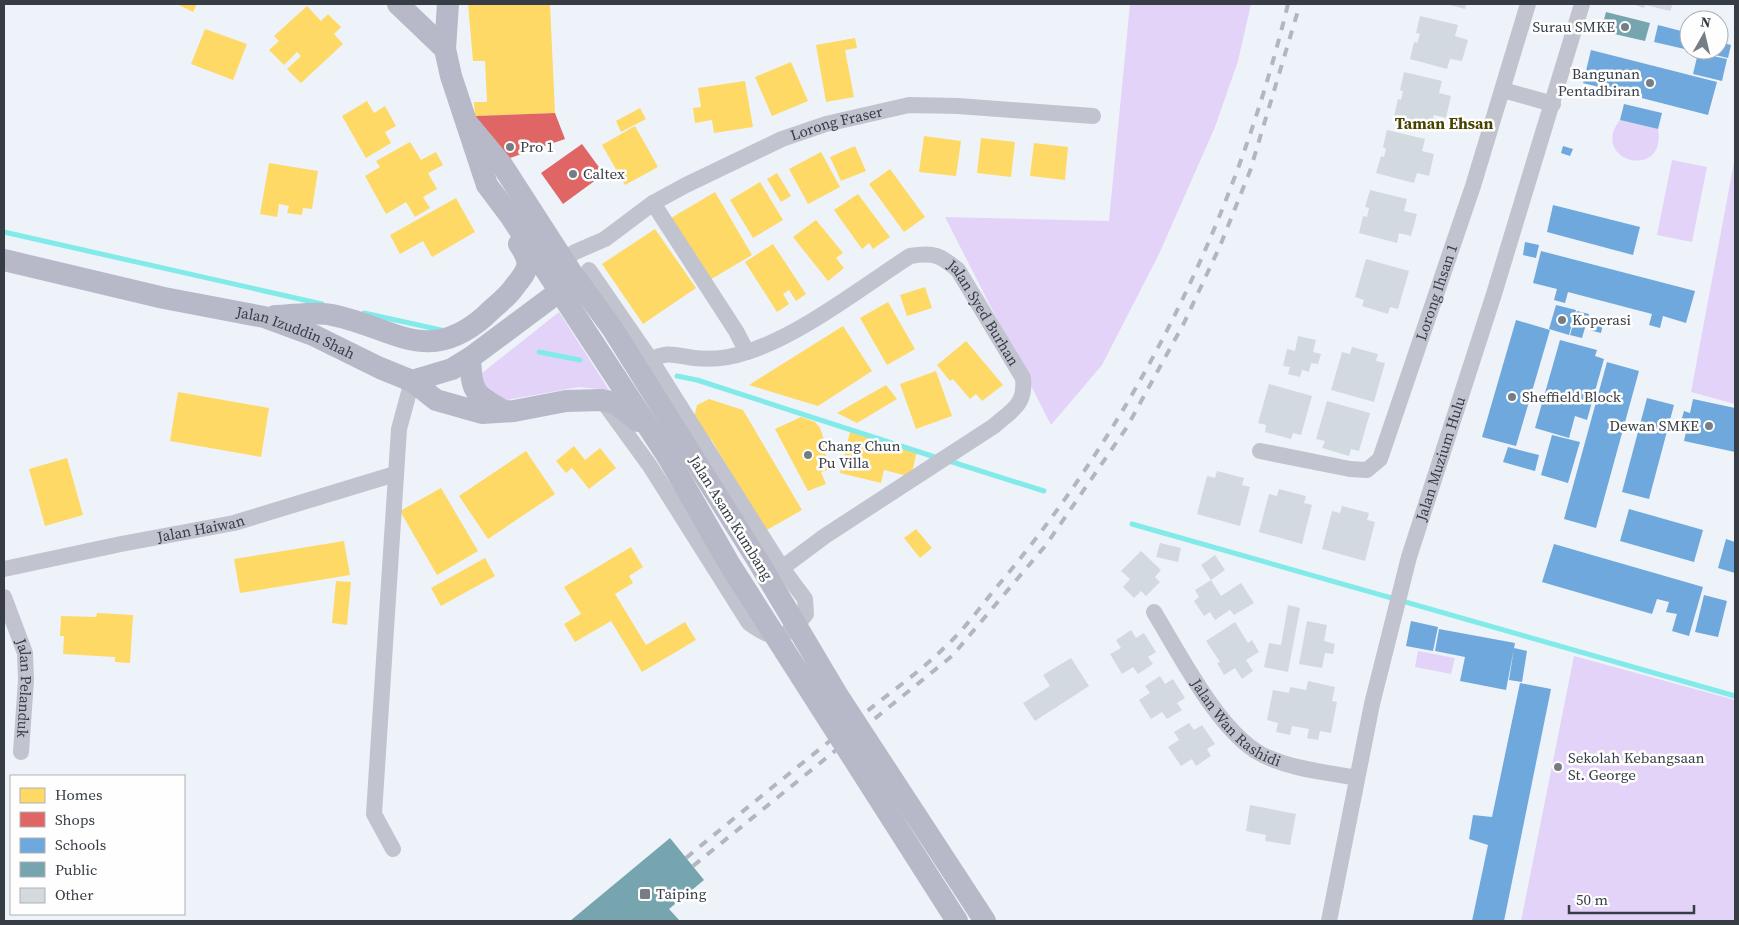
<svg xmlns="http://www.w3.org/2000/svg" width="1739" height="925" font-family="'Source Serif 4',serif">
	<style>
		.green { fill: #e4d3f8 }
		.homes { fill: #ffd966 }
		.shops { fill: #e06666 }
		.schools { fill: #6fa8dc }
		.public { fill: #76a5af }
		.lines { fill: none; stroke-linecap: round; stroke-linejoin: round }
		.stream { stroke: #82ebea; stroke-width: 5 }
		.building { fill: #d2dae0 }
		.street { stroke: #c1c3ce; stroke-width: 16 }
		.secondary { stroke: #b7b9c8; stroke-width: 22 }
		.rail { stroke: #b4b6bf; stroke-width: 4; stroke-dasharray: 9 9; stroke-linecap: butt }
		.secondary-bridge { stroke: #b7b9c8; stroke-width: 22 }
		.poi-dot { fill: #767d84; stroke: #fefefe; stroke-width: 2 }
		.labels { text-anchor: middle; stroke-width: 5; stroke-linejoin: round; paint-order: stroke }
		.poi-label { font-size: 15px; fill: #363d45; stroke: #fefefe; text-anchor: start }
		.street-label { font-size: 15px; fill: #363d45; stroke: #fefefe }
		.neighbourhood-label { font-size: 16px; font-weight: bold; fill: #494300; stroke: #fefefe }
	</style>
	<rect width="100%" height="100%" fill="#edf3f9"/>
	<path class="green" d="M1130,4H1251L1238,61L1215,127L1159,254L1102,365L1051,425L945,217L1109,221Z
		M1620,120L1658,129C1667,182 1588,161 1620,120Z
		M1735,157V404L1691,392Z
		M1672,160L1707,167L1692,242L1657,235Z
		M559,312L609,390L579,387L501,401L477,377Z
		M1418,651L1455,658L1451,674L1415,667Z
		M1574,656L1735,700V921H1521Z"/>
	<path class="homes" d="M177,4H197L193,12Z
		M468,4H550L555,113L475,116L474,102H487L485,61H473Z
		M307,6L321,21L328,14L341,27L334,34L343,44L301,83L287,69L301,56L297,52L284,65L269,50L279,41L274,36Z
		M205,29L247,44L233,80L191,64Z
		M855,38L857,48L845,50L854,97L826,102L816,45Z
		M791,62L808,101L772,116L755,77Z
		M745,81L753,127L714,133L712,120L695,123L693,108L701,107L698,88Z
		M367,101L374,113L385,106L396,126L385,132L391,143L366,158L342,116Z
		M640,108L646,119L621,132L616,121Z
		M635,126L658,167L625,185L602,145Z
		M924,136L961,141L956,176L919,172Z
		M981,138L1015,142L1011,177L977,173Z
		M410,142L421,160L436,152L443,165L428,173L437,189L423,197L430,208L415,217L406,202L386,214L365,176L380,167L376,161Z
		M1034,143L1068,147L1065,180L1030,176Z
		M855,146L866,171L841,181L830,157Z
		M821,152L840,187L808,204L789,169Z
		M269,163L318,171L312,209L303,208L302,215L287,213L289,206L279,204L277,217L260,214Z
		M890,169L925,217L904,232L869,184Z
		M777,173L791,196L781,202L767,179Z
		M760,182L783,220L753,238L730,200Z
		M715,192L752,255L708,281L671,218Z
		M858,194L890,237L873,249L869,243L862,249L834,210Z
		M456,198L475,232L432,257L423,241L400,254L390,235Z
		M816,220L843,253L836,258L844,268L828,281L793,237Z
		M655,229L696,288L643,324L602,264Z
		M773,244L806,294L796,301L789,290L783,294L789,304L777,312L745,262Z
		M925,287L932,308L907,316L900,295Z
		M888,302L915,349L887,365L860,318Z
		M843,326L872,371L818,406L749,385Z
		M966,341L1003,385L982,401L976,394L970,399L953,379L950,381L937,365Z
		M936,371L952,416L916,429L900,384Z
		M886,385L897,399L857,423L837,413Z
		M178,392L269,408L261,457L170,441Z
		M709,399L743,410L802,510L765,531L711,439L708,441L694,418L697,405Z
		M801,417L815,422L820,428L827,448L823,449L832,468L821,472L826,484L808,491L775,429Z
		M850,432L894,442L893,446L917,451L911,477L884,470L881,483L840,473Z
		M574,446L585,460L600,448L616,468L589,489L572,468L566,473L556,461Z
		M526,451L555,494L488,539L459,496Z
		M67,458L83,515L45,526L29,469Z
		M441,488L478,551L437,575L400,511Z
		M916,529L932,548L920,558L904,538Z
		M344,541L350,575L240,593L234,559Z
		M631,547L643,567L629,576L633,583L615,594L646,645L685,622L696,640L642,672L611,621L575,642L564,624L581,614L564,587Z
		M485,558L495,576L441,606L431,588Z
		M336,581L351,582L347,625L332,623Z
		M97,613L133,615L130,663L115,662V657L63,654L64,636H60L61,616L96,617Z"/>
	<path class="shops" d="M555,113L565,139L510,158L475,116Z
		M582,144L604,174L563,204L541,173Z"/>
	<path class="schools" d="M1658,25L1689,33V50L1654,42Z
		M1719,42L1731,45L1728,58L1699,51L1719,50Z
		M1591,50L1717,82L1708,115L1583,83Z
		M1698,53L1727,59L1722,81L1693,74Z
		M1624,104L1662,113L1658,129L1620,120Z
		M1563,146L1573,149L1570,156L1561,153Z
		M1553,205L1640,227L1633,255L1547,232Z
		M1525,242L1539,245L1536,258L1523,255Z
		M1541,251L1695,291L1686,323L1663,316L1660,328L1649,325L1652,314L1568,292L1565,303L1554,300L1557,289L1533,283Z
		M1556,305L1576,310L1569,335L1549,329Z
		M1577,311L1589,314L1582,338L1570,335Z
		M1516,320L1550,330L1516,446L1482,437Z
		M1592,321L1603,324L1601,333L1589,330Z
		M1560,340L1597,350L1595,356L1604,359L1587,420L1575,416L1569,438L1535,428Z
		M1607,362L1639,371L1596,528L1564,519Z
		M1647,398L1674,405L1649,499L1622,492Z
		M1693,399L1735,408V452L1684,441L1687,427L1680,425L1684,411L1690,413Z
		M1552,435L1580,442L1568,483L1541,475Z
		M1508,447L1539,455L1535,471L1503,462Z
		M1629,509L1703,530L1694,562L1620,541Z
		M1726,539L1735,542V573L1718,568Z
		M1554,544L1703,587L1689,636L1672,631L1677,614L1666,612L1669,602L1657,599L1652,614L1542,582Z
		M1704,595L1727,601L1718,637L1695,632Z
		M1411,621L1438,627L1433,651L1406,646Z
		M1439,629L1515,643L1506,690L1460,681L1465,657L1435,651Z
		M1514,648L1527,651L1522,682L1509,680Z
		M1520,683L1551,689L1504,921H1472L1488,845L1469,839L1473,815L1492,817Z"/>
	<path class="public" d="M1606,12L1650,23L1645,41L1601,31Z
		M670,838L704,880L669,909L680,921H570Z"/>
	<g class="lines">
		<path class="stream" d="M4,232L322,304
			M364,313L441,330
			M539,352L580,360
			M677,376L697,380L938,458
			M949,461L1044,491
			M1132,524L1735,696"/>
	</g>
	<path class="building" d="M1446,4H1466L1465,9Z
		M1632,4H1673L1670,11L1645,5L1644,8Z
		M1420,16L1458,25L1455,36L1468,40L1462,61L1450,59L1447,69L1410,59L1414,42L1417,43L1420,34L1416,33Z
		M1404,72L1442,81L1439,93L1451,96L1446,118L1434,115L1431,125L1394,116L1398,99L1401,100L1403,91L1400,90Z
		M1387,130L1425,139L1422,151L1434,154L1429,176L1417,173L1414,183L1376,173L1381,156L1384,157L1386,149L1383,147Z
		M1370,190L1407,199L1404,211L1417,214L1411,236L1399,233L1397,243L1359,233L1363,216L1367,217L1369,208L1365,207Z
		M1366,259L1409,271L1398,309L1390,307L1388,314L1362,306L1364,300L1355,297Z
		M1298,336L1316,340L1313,352L1321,354L1318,364L1311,363L1309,372L1302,370L1300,377L1288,374L1290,367L1283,366L1287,349L1295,351Z
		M1352,347L1378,354L1376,361L1385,363L1374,402L1331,390L1342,352L1350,354Z
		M1269,384L1312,396L1301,435L1293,433L1291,439L1265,432L1266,425L1258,423Z
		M1327,401L1370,413L1359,451L1351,449L1349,456L1322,448L1325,441L1316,439Z
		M1217,471L1244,478L1242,485L1250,487L1240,526L1197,514L1207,476L1215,478Z
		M1279,489L1306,496L1304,503L1312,505L1302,544L1259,532L1269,494L1277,496Z
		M1342,506L1369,513L1367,520L1375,522L1365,561L1322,549L1332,511L1340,513Z
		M1160,543L1181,548L1178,562L1156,557Z
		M1141,551L1161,570L1155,577L1160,582L1146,596L1141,591L1134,598L1123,587L1130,579L1121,571Z
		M1215,555L1225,570L1211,580L1201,565Z
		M1211,580L1221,596L1241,583L1254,603L1234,615L1230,610L1215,620L1210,612L1204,616L1194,601L1199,597L1195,590Z
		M1288,605L1300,608L1288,672L1264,667L1269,643L1281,645Z
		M1307,621L1327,625L1324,641L1335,644L1333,654L1325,653L1322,668L1299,664Z
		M1235,622L1248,643L1252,640L1259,652L1246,660L1253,671L1242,679L1235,668L1224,675L1217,663L1220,662L1206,641Z
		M1131,630L1136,638L1144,633L1156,652L1148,657L1153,664L1138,674L1133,667L1122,674L1110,654L1121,648L1116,640Z
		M1071,658L1089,686L1035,721L1023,703L1050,686L1043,675Z
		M1160,676L1165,684L1173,679L1185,698L1177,703L1182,710L1167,719L1162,712L1151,719L1139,700L1150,693L1145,686Z
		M1308,681L1335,687L1332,701L1337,702L1331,733L1320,731L1318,740L1307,738L1309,729L1292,726L1290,735L1276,732L1278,723L1267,720L1273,690L1289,693L1290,687L1306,690Z
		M1189,723L1194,730L1202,725L1215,744L1207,749L1211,756L1196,766L1192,759L1181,766L1168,747L1179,740L1174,732Z
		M1250,805L1296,814L1290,845L1265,841L1266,835L1246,831Z"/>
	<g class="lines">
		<g class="street">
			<path d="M1503,90L1553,104"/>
			<path d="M653,203L736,331L747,352"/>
			<path id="s1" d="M555,266L575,252L605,239L653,203L686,185L782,139L826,124L909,105L958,106L1093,116"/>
			<path d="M589,270L651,360L782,568L805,599L806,614C784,640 777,643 749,623L650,466L602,400"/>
			<path id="s2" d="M651,360C667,350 677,356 694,358C712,360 730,358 747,352C801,335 862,287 910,256C934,252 940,255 958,270L1023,378C1026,405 1012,410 994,426L825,536L782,568"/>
			<path id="s3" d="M1260,451L1350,469L1367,470L1380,459L1473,186L1528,4"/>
			<path id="s4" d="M4,569L121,544L234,523L395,474"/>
			<path id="s5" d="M4,597L25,653L26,680L21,752"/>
			<path id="s6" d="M1154,612C1179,653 1219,732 1261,754C1289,769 1326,772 1357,778"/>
			<path d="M393,849L374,814L399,429L412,381"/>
			<path id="s7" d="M1329,921L1372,704L1409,557L1494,294L1582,4"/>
		</g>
		<g class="secondary">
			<path d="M398,4L445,49"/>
			<path d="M448,4L445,49L451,76L487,185L511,217L668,457"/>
			<path d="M467,123L502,165L571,272L612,328L758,561"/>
			<path id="s8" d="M4,260L164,298L264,317L313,335L380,368L412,381L452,369L470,358L576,279"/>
			<path d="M275,316C292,316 315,311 332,315C393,327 427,367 485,316C494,307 505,299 512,290C527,270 534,266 519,244"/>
			<path d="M470,358C472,392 473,394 504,411"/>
			<path d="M412,381L436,400L482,413L514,411L566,401L602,400L615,403L638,421"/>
		</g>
		<path class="rail" d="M686,858C745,809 806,760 866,712C892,691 921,671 945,647C966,628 983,603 1001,582C1140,416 1237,214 1288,4
			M693,866L952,656L1046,545L1127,427L1184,323L1220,246L1250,171L1300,4"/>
		<path class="secondary-bridge" d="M668,457L730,565L957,921
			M758,561L838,696L985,921"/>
	</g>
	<g class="poi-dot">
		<circle cx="1625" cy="27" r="5"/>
		<circle cx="1650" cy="83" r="5"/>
		<circle cx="510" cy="147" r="5"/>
		<circle cx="573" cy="174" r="5"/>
		<circle cx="1562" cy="320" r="5"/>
		<circle cx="1512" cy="397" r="5"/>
		<circle cx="1709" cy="426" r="5"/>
		<circle cx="808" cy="455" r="5"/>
		<circle cx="1558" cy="767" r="5"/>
		<rect x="639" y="888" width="12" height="12" rx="2.5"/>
	</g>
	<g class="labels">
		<g class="poi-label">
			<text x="1615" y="32" text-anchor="end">Surau SMKE</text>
			<text x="1640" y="79" text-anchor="end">Bangunan<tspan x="1640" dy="17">Pentadbiran</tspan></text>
			<text x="520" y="152">Pro 1</text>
			<text x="583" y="179">Caltex</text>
			<text x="1572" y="325">Koperasi</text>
			<text x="1522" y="402">Sheffield Block</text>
			<text x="1699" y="431" text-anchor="end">Dewan SMKE</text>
			<text x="818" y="451">Chang Chun<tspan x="818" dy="17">Pu Villa</tspan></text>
			<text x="1568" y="763">Sekolah Kebangsaan<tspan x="1568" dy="17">St. George</tspan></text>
			<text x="656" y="899">Taiping</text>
		</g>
		<g class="street-label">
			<text dy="5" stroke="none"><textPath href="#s1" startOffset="318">Lorong Fraser</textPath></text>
			<text dy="5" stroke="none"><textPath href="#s3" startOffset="302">Lorong Ihsan 1</textPath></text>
			<text dy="5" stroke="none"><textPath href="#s2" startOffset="390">Jalan Syed Burhan</textPath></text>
			<text dy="5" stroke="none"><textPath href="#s8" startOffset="301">Jalan Izuddin Shah</textPath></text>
			<text dy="5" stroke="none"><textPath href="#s7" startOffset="476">Jalan Muzium Hulu</textPath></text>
			<text transform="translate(731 518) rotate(58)" y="5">Jalan Asam Kumbang</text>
			<text dy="5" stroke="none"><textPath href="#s4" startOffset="201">Jalan Haiwan</textPath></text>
			<text dy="5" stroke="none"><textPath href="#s5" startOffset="95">Jalan Pelanduk</textPath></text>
			<text dy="5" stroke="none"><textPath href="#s6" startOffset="140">Jalan Wan Rashidi</textPath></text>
		</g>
		<g class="neighbourhood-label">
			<text x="1444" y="129">Taman Ehsan</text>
		</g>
	</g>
	<rect width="1739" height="925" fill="none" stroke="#363d45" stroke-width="10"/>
	<rect x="10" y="775" width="175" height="140" fill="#fefefe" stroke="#aeb1b4"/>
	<rect x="20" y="788" width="25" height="15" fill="#ffd966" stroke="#aeb1b4"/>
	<text x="55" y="800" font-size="15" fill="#363d45">Homes</text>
	<rect x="20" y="812" width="25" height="15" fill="#e06666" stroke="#aeb1b4"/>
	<text x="55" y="825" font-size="15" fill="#363d45">Shops</text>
	<rect x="20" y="838" width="25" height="15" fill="#6fa8dc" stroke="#aeb1b4"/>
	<text x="55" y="850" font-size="15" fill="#363d45">Schools</text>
	<rect x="20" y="862" width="25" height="15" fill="#76a5af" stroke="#aeb1b4"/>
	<text x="55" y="875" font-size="15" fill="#363d45">Public</text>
	<rect x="20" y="888" width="25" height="15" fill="#d2dae0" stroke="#aeb1b4"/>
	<text x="55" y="900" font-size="15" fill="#363d45">Other</text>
	<g transform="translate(1704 35) rotate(8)"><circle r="24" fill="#fefefe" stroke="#aeb1b4"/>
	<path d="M0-4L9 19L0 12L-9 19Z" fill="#767d84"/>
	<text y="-8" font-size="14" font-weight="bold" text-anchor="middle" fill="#363d45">N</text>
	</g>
	<path d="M1569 905v8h125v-8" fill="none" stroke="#363d45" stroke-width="2.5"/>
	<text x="1576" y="905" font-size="15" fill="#363d45" stroke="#fefefe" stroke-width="4" paint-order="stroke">50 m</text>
</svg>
